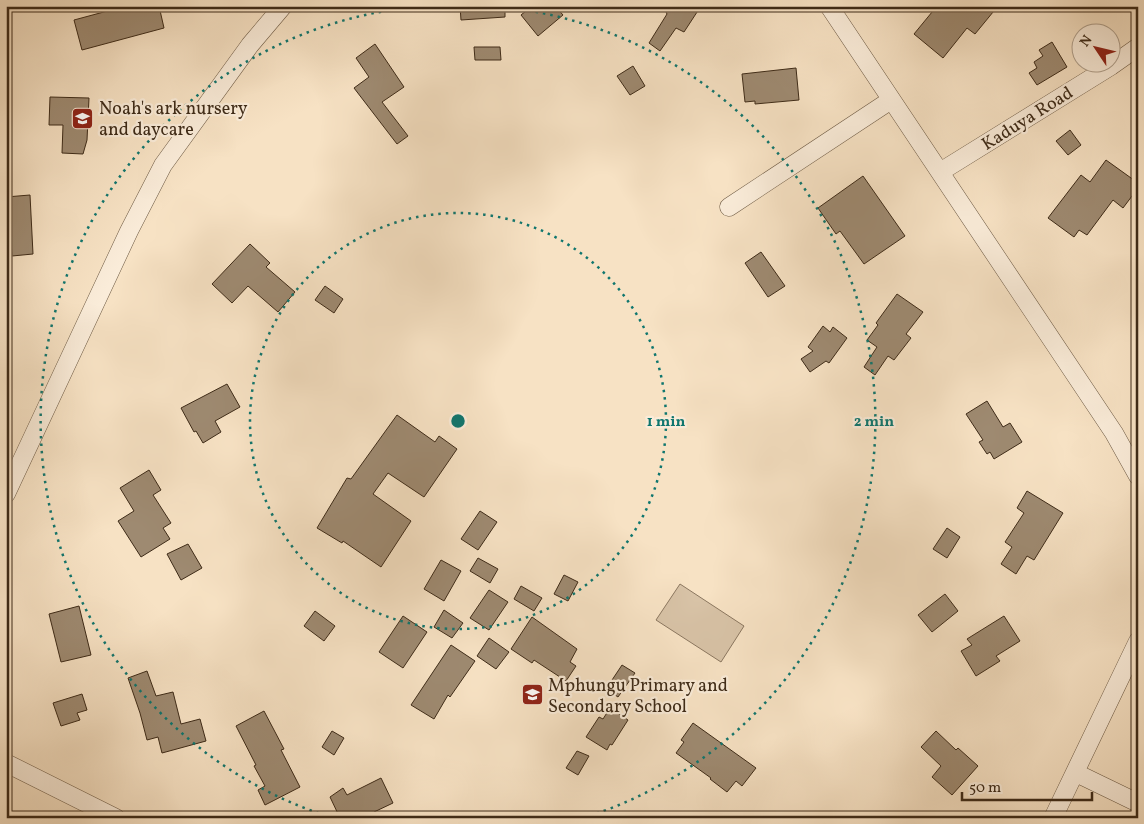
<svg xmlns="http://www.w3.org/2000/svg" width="1144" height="824" font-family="Vollkorn,serif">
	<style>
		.pitch { fill: #d8c3a7; stroke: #8b7760 }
		.building { fill: #9e8a71; stroke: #3e2b18 }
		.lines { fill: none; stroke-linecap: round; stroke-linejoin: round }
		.minor-casing { stroke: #6c5943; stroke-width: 19 }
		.minor { stroke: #faecd9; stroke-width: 18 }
		.ring { fill: none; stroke: #0f766e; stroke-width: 2.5; stroke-dasharray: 2.5 5 }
		.labels { text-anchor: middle; stroke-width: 4.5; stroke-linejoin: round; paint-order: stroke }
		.poi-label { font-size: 18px; fill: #3e2b18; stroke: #faecd9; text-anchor: start }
		.street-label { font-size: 18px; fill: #3e2b18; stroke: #faecd9 }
		.centre { fill: #0f766e; stroke: #faecd9; stroke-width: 2.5 }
		.ring-label { font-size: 15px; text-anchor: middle; font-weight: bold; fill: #0f766e; stroke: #faecd9; stroke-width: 4.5; stroke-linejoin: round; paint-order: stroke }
	</style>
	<rect width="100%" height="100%" fill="#f7e2c4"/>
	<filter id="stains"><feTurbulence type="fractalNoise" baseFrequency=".004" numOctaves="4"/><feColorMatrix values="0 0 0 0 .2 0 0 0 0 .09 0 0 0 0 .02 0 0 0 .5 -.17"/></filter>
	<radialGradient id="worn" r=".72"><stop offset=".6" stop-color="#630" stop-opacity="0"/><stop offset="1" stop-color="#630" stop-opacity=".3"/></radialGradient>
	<path class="pitch" d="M680,584L744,626L721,662L656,620Z"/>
	<path class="building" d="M126,6H159L164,28L82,50L74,20Z
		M460,6H505V17L461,20Z
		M532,6H555L563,15L538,36L521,15Z
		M663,6H701L684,32L676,28L660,51L649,43L667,14Z
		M937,6H998L975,34L967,28L943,58L914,34Z
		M1052,42L1067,67L1037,85L1029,73L1037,68L1034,62L1043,56L1039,50Z
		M375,44L404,87L382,102L408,136L397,144L354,88L369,77L356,58Z
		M474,47H500L501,60H475Z
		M633,66L645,86L630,95L617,76Z
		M796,68L799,100L755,104V101L745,102L742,74Z
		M50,97L89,98L87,140L83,154L62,153L63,125H49Z
		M1070,130L1081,145L1068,155L1056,141Z
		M1106,160L1138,183V188L1123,208L1113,200L1087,235L1079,230L1074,237L1048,218L1081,175L1090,182Z
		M863,176L905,236L864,264L840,231L836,234L818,208Z
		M30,195L33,254L12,256L10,225H6V197Z
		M250,244L270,263L266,267L295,292L278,312L248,286L232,303L212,284Z
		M761,252L785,286L768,297L745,263Z
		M325,286L343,299L334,313L315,300Z
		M897,294L923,312L906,334L911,338L894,360L888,356L875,375L864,367L877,347L867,340L878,325L876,323Z
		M823,326L830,332L833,327L847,338L829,363L826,361L810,372L801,359L813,351L808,347Z
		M227,384L240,407L215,421L221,432L203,443L196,431L194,432L181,408Z
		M987,401L1003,427L1010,423L1022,442L994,459L990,452L987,454L979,442L983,440L966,414Z
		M397,415L435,442L439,436L457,449L424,497L388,473L373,494L411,521L381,567L343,541L342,543L317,528L347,478L351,479Z
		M149,470L161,490L153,495L171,523L163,528L170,539L141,557L118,521L134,511L120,488Z
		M1027,491L1063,513L1034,560L1027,556L1016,574L1001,564L1012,547L1005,542L1024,513L1017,508Z
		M480,511L497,522L478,550L461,539Z
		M947,528L960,537L947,558L933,549Z
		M188,544L202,568L181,580L167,554Z
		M478,558L498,569L490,583L470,571Z
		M441,560L461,571L444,601L424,589Z
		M564,575L578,582L568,601L554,594Z
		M521,586L542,598L534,611L514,599Z
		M489,590L508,602L489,630L470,618Z
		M945,594L958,611L932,632L918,615Z
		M79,606L91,655L61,662L49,614Z
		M444,610L463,623L452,638L434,627Z
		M315,611L335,626L324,641L304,626Z
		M403,616L427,632L403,668L379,652Z
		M1004,616L1020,641L996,656L1000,661L976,676L961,651L972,645L967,639Z
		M532,617L577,649L570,662L576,666L566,681L534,660L532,663L511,649Z
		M489,638L509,652L496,669L477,656Z
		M451,645L475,661L450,697L448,695L434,719L411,705Z
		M622,665L635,673L618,697L606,689Z
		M147,671L156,696L173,692L181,724L200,719L206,741L162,753L158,737L147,740L140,713L128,678Z
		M82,694L87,710L77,713L80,720L61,726L53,703Z
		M610,708L628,720L612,745L610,744L607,750L586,737L599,717L603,719Z
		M264,711L284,749L281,750L300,787L265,805L258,790L265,786L254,766L256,765L236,726Z
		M693,723L756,768L742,786L736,781L727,792L710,779L711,778L676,753L684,742L681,740Z
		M332,731L344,738L334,755L322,747Z
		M936,731L956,750L958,748L978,766L952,795L932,777L941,766L921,747Z
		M577,751L589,756L578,775L566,768Z
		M381,778L393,803L374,812L377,818H340L330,797L343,788L347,795Z"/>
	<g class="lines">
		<defs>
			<path id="minor" d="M829,6L1114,433L1138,476
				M940,172L1111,66L1138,47
				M729,207L891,100
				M6,494L129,231L163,165L250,45L283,6
				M6,763L116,818
				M1076,773L1138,803
				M1053,818L1138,641"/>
		</defs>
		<use href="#minor" class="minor-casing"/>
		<use href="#minor" class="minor"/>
	</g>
	<g class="ring">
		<circle cx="458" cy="421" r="208"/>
		<path d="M333 818A416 416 0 0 1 425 6M491 6A416 416 0 0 1 583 818"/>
	</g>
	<defs>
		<symbol id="school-square" viewBox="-11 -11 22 22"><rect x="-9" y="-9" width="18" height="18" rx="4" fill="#8f2418" stroke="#faecd9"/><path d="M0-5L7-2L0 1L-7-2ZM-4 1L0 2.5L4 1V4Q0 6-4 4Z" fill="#fff"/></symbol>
	</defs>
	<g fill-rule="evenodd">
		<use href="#school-square" x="70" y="106" width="25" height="25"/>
		<use href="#school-square" x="520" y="682" width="25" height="25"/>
	</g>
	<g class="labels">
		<g class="poi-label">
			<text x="99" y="114">Noah's ark nursery<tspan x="99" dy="21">and daycare</tspan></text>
			<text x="548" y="691">Mphungu Primary and<tspan x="548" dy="21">Secondary School</tspan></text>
		</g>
		<g class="street-label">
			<text transform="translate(1027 118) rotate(-32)" y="6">Kaduya Road</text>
		</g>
	</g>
	<circle cx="458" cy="421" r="8" class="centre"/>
	<g class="ring-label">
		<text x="666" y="426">1 min</text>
		<text x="874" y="426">2 min</text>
	</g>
	<rect width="1144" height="824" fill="none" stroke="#f7e2c4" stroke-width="25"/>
	<rect x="8" y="8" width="1129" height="809" fill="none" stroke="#3e2b18" stroke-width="2.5"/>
	<rect x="12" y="12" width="1119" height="799" fill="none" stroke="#3e2b18"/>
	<g transform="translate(1096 48) rotate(305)"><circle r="24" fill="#faecd9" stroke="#af9f8c"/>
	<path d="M0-4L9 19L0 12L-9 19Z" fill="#8f2418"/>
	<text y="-8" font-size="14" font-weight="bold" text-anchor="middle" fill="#3e2b18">N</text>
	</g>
	<path d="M962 792v8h130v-8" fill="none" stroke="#3e2b18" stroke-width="2.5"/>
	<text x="969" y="792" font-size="15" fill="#3e2b18" stroke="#faecd9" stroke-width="4" paint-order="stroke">50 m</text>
	<rect width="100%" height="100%" filter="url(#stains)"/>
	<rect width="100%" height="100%" fill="url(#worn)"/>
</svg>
